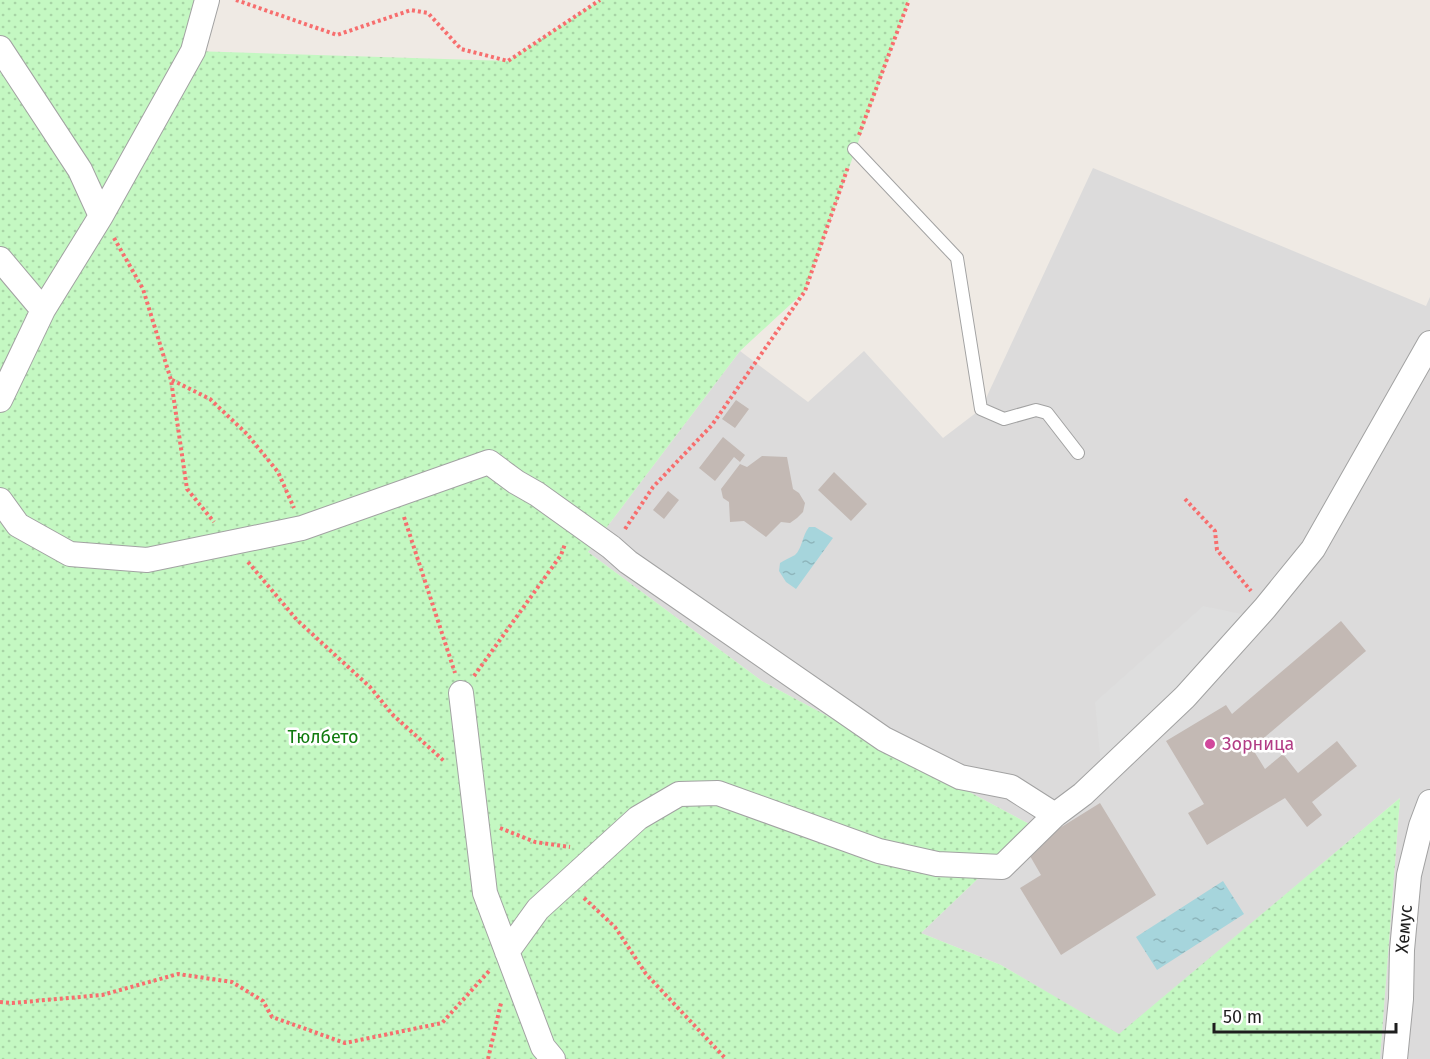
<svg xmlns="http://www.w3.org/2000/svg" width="1430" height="1059" font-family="'Fira Sans',sans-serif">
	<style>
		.residential { fill: #dcdbdb }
		.park { fill: url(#park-dots) }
		.parking { fill: #dedede }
		.water { fill: url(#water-ripples) }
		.building { fill: #c3b9b4 }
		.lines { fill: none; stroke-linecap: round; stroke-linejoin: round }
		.lane-casing { stroke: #a2a2a2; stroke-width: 14 }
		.street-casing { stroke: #a2a2a2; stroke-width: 26 }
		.path { stroke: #f76e6e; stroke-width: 4; stroke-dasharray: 3 3; stroke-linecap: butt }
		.lane { stroke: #fff; stroke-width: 12 }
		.street { stroke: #fff; stroke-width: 24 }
		.hotel-dot { fill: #d1479c; stroke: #fff; stroke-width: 2 }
		.labels { text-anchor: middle; stroke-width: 5; stroke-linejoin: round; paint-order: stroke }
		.park-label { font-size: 18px; fill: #107b0e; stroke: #fff }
		.hotel-label { font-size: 18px; fill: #b23c85; stroke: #fff; text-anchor: start }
		.street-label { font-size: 18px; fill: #1e1e1e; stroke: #fff }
	</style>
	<defs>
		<pattern id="park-dots" width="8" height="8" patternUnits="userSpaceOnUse" patternTransform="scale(1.5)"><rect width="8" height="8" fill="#c4f8c2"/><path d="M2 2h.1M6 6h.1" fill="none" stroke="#a8d4a6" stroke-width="1.8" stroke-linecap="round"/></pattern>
		<pattern id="water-ripples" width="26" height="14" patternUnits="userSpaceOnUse" patternTransform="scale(1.5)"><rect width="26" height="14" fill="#a6d5dc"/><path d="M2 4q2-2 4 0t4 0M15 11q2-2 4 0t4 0" fill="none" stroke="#8eb6bc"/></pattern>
	</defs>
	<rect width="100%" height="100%" fill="#efeae4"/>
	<path class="residential" d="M1093,168L1426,306L1430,297V1059H1380L1400,798L1119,1035L1001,965L921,933L1033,826L762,681L588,552L740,351L808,402L864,351L943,438L981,409Z"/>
	<path class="park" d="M0,0H207L193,51L508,61L600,0H909L805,291L740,351L588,552L762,681L1033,826L921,933L1001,965L1119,1034L1400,798L1380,1059H0Z"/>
	<path class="parking" d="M1203,606L1251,616L1101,765L1095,702Z"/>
	<path class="water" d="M809,527H815L833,538L796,589L786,582L779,571L780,563C784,560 790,558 795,555C802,549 802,536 809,527Z
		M1223,881L1244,914L1157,970L1136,937Z"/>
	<path class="building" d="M736,400L749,409L735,428L722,419Z
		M723,437L745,455L740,462L734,457L715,481L699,468Z
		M762,456L787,457L793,489L799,493L805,503L803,512L797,518L790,523L781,522L766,537L744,521L730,522L729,502L723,498L721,489L740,464L747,467Z
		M834,472L867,504L851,521L818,490Z
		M668,491L679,500L664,519L653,510Z
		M1341,621L1366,651L1252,748L1265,769L1283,754L1298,773L1337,741L1357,766L1312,802L1322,815L1307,827L1285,798L1207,845L1188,813L1204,804L1166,741L1226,705L1232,714Z
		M1100,803L1156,895L1061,955L1020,888L1041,875L1026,849Z"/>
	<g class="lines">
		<defs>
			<path id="lane" d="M854,149L957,258L981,409L1004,419L1036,410L1047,413L1078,453"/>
			<path id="street" d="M0,48L80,170L101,216
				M0,259L43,310
				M0,400L43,310L101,216L193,51L207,0
				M0,500L18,525L70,554L147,560L302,528L489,462L516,482L537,494L611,547L628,562L884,739L960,777L1011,787L1055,815
				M461,693L485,893L543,1047L553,1059
				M507,952L538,909L638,818L679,794L718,793L879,851L937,864L1002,867L1055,815L1083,794L1185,697L1265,608L1313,549L1430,343
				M1395,1059L1401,999L1402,950L1409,875L1421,826L1430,802"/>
		</defs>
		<use href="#lane" class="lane-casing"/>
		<use href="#street" class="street-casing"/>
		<path class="path" d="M236,0L337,35L411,10L428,13L461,49L508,61L600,0
			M859,135L909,0
			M114,238L143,289L171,380L187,489L214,522
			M172,380L210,399L247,434L278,472L294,508
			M1185,499L1215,531L1217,550L1251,591
			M404,517L455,673
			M625,529L653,487L712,425L805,291L848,167
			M248,562L297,620L370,687L393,715L444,761
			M474,676L561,555L565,544
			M500,828L535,842L570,847
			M584,898L615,927L646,974L726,1059
			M0,1002L12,1003L102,995L178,974L232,982L263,1001L272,1017L345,1043L442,1023L490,970
			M488,1059L501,1003"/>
		<use href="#lane" class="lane"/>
		<use href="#street" class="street"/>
	</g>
	<circle class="hotel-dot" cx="1210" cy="744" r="6"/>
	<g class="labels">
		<g class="park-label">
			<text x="323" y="743">Тюлбето</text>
		</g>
		<g class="hotel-label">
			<text x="1222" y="750">Зорница</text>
		</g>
		<g class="street-label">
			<text transform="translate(1404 929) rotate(-85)" y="6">Хемус</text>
		</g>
	</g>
	<path d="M1214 1023v9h182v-9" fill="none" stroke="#1e1e1e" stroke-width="3"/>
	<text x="1223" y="1023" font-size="18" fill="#1e1e1e" stroke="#ffffff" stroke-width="4.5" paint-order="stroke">50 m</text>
</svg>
